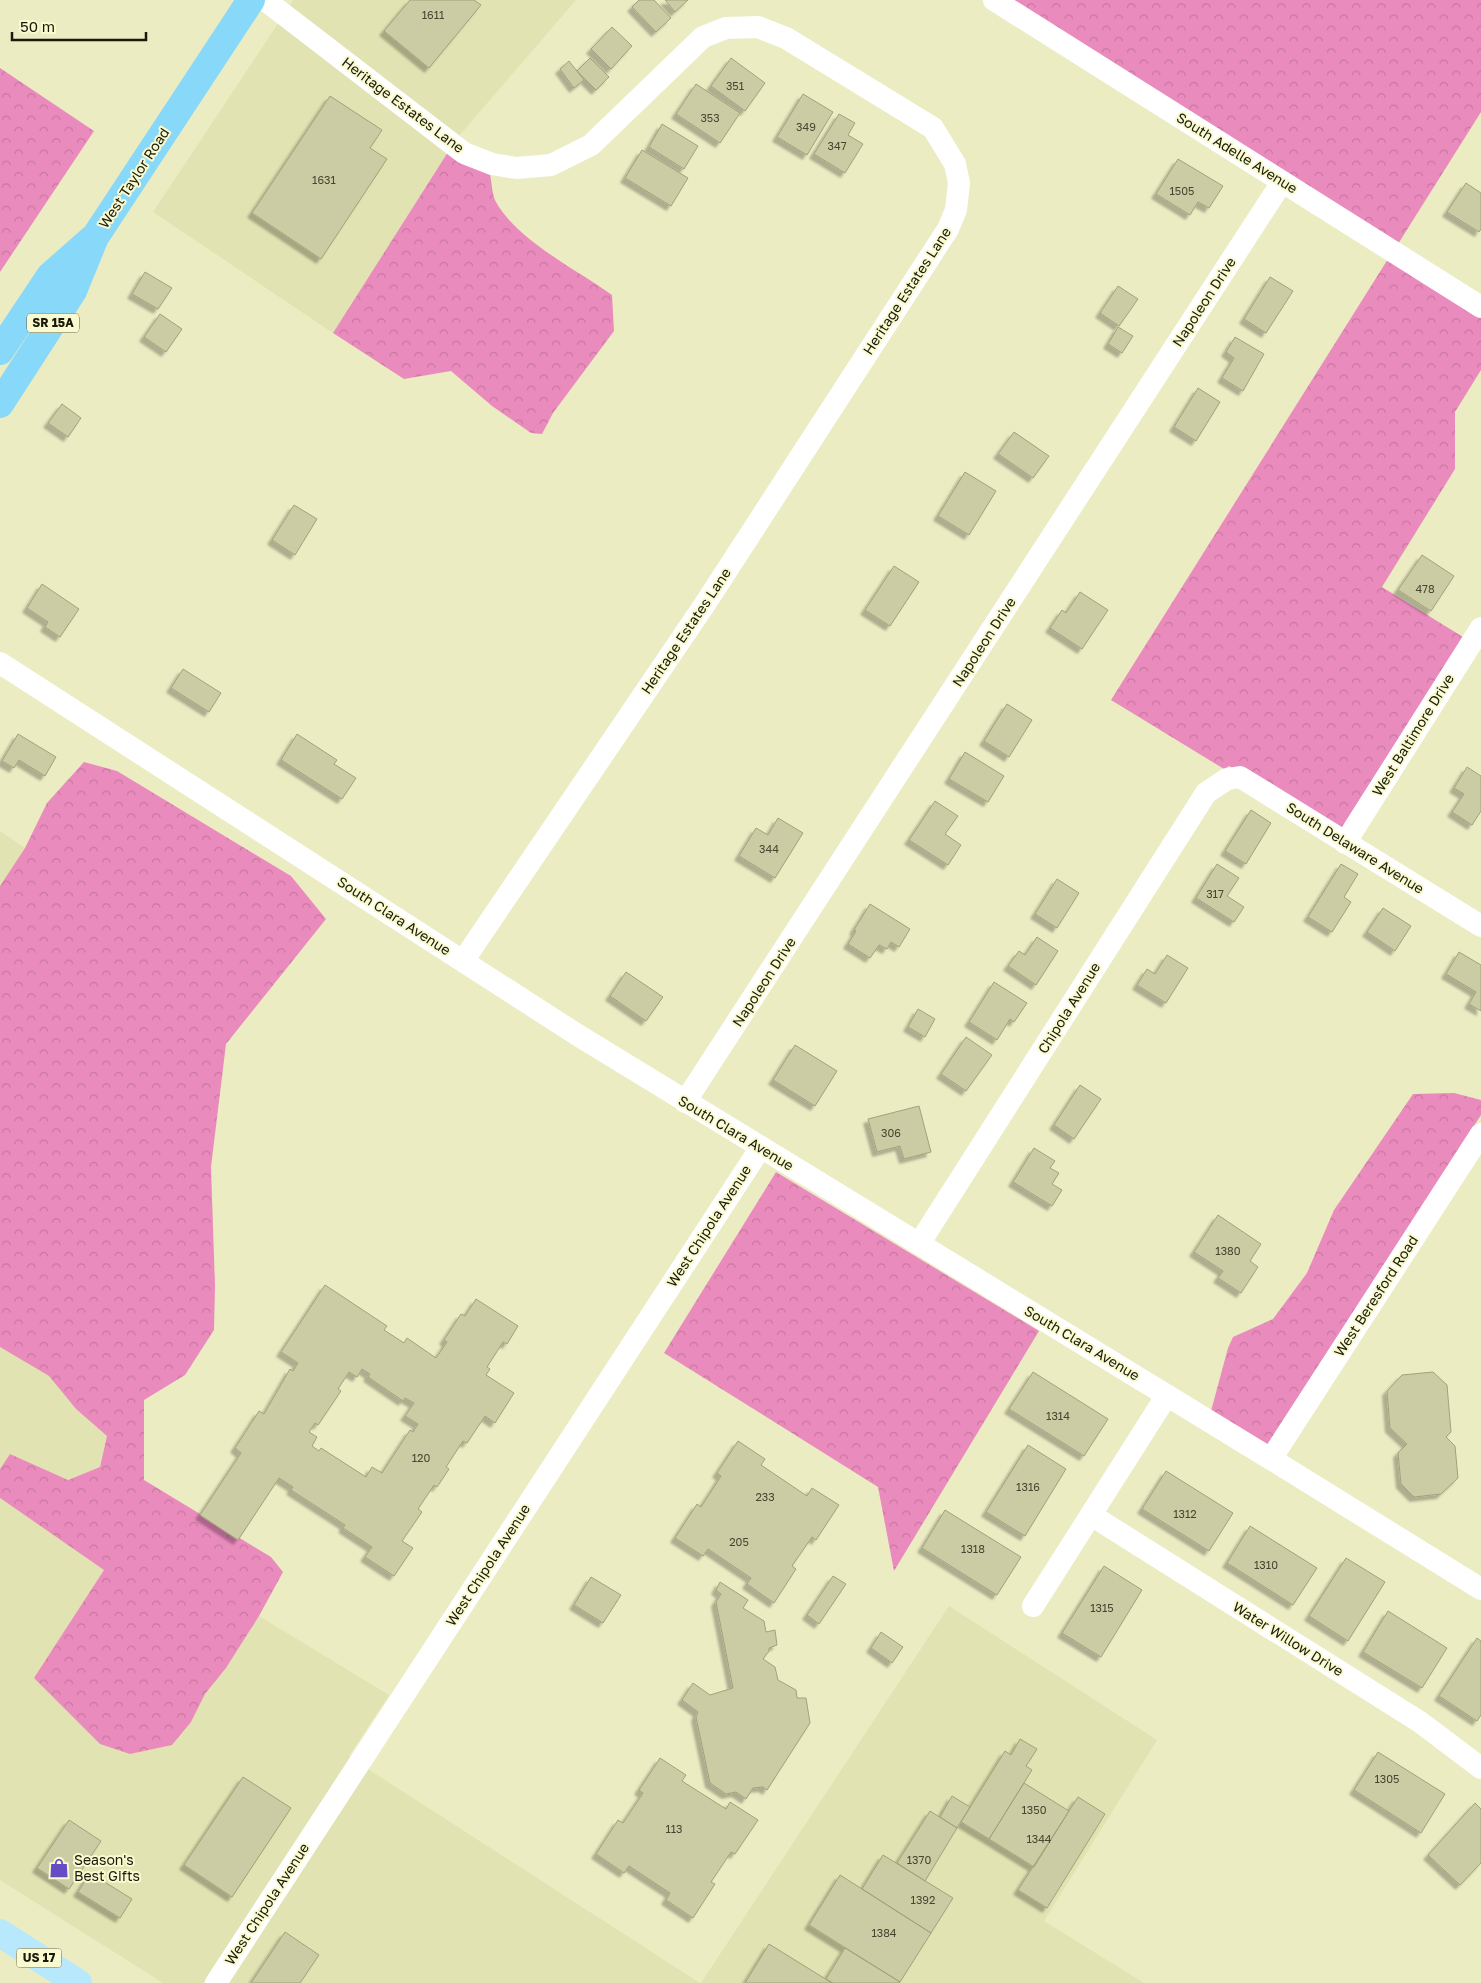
<svg xmlns="http://www.w3.org/2000/svg" width="1481" height="1983" font-family="'Golos Text',sans-serif">
	<style>
		.built { fill: #e2e3b2 }
		.forest { fill: url(#forest-crowns) }
		.building { fill: #cccca4; stroke: #a1a27a; fill-rule: evenodd; filter: url(#shadow) }
		.lines { fill: none; stroke-linecap: round; stroke-linejoin: round }
		.minor { stroke: #fff; stroke-width: 22 }
		.major { stroke: #b8e8fc; stroke-width: 28 }
		.highway { stroke: #88d8fa; stroke-width: 28 }
		.labels { text-anchor: middle; stroke-width: 4; stroke-linejoin: round; paint-order: stroke }
		.number-label { font-size: 11px; fill: #464631 }
		.shield { fill: #f9fad0; stroke: #5d5d46; stroke-width: 1 }
		.shield-label { font-size: 12px; font-weight: bold; fill: #1a1a0b }
		.street-label { font-size: 14px; fill: #1a1a0b; stroke: #f9fad0 }
		.poi-label { font-size: 14px; fill: #1a1a0b; stroke: #f9fad0; text-anchor: start }
	</style>
	<defs>
		<pattern id="forest-crowns" width="20" height="18" patternUnits="userSpaceOnUse" patternTransform="scale(1.25)"><rect width="20" height="18" fill="#ea8bbd"/><path d="M2 6a3 3 0 1 1 6 0M12 15a3 3 0 1 1 6 0" fill="none" stroke="#c877a1"/></pattern>
		<filter id="shadow"><feDropShadow dx="-4.5" dy="4.5" stdDeviation="1" flood-color="#0004"/></filter>
	</defs>
	<rect width="100%" height="100%" fill="#ececc3"/>
	<path class="built" d="M293,0H576L458,137L289,7Z
		M279,22L448,152L333,333L153,212Z
		M0,831L25,848L0,886Z
		M0,1347L49,1376L76,1409L107,1436L100,1467L67,1480L10,1454L0,1469Z
		M0,1498L104,1570L35,1678L191,1722L205,1694L226,1668L259,1616L389,1695L349,1756L351,1758L203,1983H163L0,1880Z
		M949,1606L1157,1740L1044,1921L1144,1983H701Z
		M368,1769L700,1983H229Z"/>
	<path class="forest" d="M1011,0H1481V112L1398,244Z
		M0,68L94,131L0,272Z
		M448,152L490,175C492,183 492,195 496,202C518,241 576,269 612,295L614,331L553,413L542,434L531,433L492,406L451,371L404,379L333,333Z
		M1388,259L1481,317V370L1455,412V469L1382,587L1463,637L1341,829L1229,766L1224,769L1111,700Z
		M84,762L117,771L291,876L326,919L226,1044L211,1167L215,1286L214,1330L185,1375L144,1400V1480L271,1557L283,1572L259,1616L226,1668L205,1694L191,1722L172,1745L130,1754L100,1744L34,1678L104,1570L0,1498V1469L10,1454L68,1480L100,1467L107,1436L76,1409L49,1376L0,1347V886L25,848L47,803Z
		M1454,1093L1481,1100V1115L1267,1445L1211,1411L1228,1348L1233,1337L1273,1319L1307,1273L1334,1210L1413,1094Z
		M776,1172L1039,1331L894,1571L878,1487L664,1353Z"/>
	<path class="building" d="M410,0H474L481,5L429,68L384,31Z
		M639,0H654L671,18L656,32L632,7Z
		M665,0H688L675,12Z
		M612,27L632,46L611,69L591,49Z
		M590,58L609,77L596,90L577,71Z
		M731,58L765,83L745,111L711,86Z
		M569,61L584,80L574,88L560,69Z
		M696,84L740,113L720,143L676,114Z
		M803,94L833,112L807,155L777,137Z
		M330,96L382,130L370,148L387,159L321,259L252,213Z
		M839,114L855,123L848,135L863,144L845,173L814,154Z
		M662,124L698,146L684,169L649,147Z
		M642,150L688,178L671,206L625,178Z
		M1178,159L1223,186L1209,208L1198,202L1190,215L1156,194Z
		M1466,183L1481,193V229L1479,232L1447,212Z
		M145,272L172,288L158,309L132,294Z
		M1270,277L1293,291L1266,333L1244,319Z
		M1118,286L1138,299L1119,326L1100,313Z
		M160,314L182,329L166,352L144,337Z
		M1118,327L1133,336L1122,353L1108,344Z
		M1235,337L1264,354L1243,391L1222,378L1234,358L1226,352Z
		M1198,388L1220,402L1196,441L1174,427Z
		M62,404L81,418L68,437L48,423Z
		M1014,432L1049,456L1033,478L998,454Z
		M965,472L996,491L969,535L938,516Z
		M294,505L317,519L295,555L272,540Z
		M1422,555L1454,576L1431,611L1398,590Z
		M894,566L919,582L890,626L865,610Z
		M42,584L79,609L60,637L45,627L48,622L27,608Z
		M1080,592L1108,610L1082,649L1050,628L1062,610L1066,613Z
		M183,669L221,693L209,712L171,688Z
		M1007,704L1032,720L1009,757L984,741Z
		M18,734L56,757L45,776L19,760L14,768L2,761Z
		M297,734L337,760L334,764L356,778L342,799L281,760Z
		M965,752L1004,776L988,802L949,779Z
		M1467,767L1481,776V811L1472,825L1452,812L1464,794L1454,788Z
		M935,801L958,816L945,834L961,845L948,865L909,840Z
		M1251,810L1271,823L1246,864L1225,851Z
		M778,818L803,833L775,878L739,856L756,828L768,835Z
		M1217,864L1239,878L1227,896L1244,907L1234,922L1196,898Z
		M1341,864L1358,874L1344,897L1351,902L1332,932L1308,917Z
		M1057,879L1079,893L1057,928L1035,914Z
		M870,904L910,929L899,947L891,942L887,949L879,945L870,958L848,944L856,931L854,930Z
		M1383,908L1411,926L1395,951L1367,932Z
		M1037,937L1058,951L1036,985L1008,966L1019,951L1025,955Z
		M1459,952L1481,965V1011L1469,1004L1476,992L1446,974Z
		M1167,955L1188,968L1166,1003L1137,985L1147,969L1155,974Z
		M626,972L663,997L646,1021L610,996Z
		M994,982L1027,1003L1014,1022L1010,1019L997,1040L969,1022Z
		M918,1009L935,1019L925,1037L908,1027Z
		M966,1037L992,1055L966,1091L941,1074Z
		M795,1045L837,1071L815,1106L773,1080Z
		M1080,1085L1101,1099L1074,1139L1054,1125Z
		M919,1106L931,1152L904,1159L900,1146L877,1152L868,1119Z
		M1034,1148L1055,1161L1050,1168L1059,1173L1052,1184L1062,1190L1052,1206L1013,1182Z
		M1218,1215L1261,1244L1250,1261L1258,1267L1241,1293L1218,1278L1223,1271L1194,1252Z
		M325,1285L387,1326L384,1330L404,1343L407,1338L436,1358L447,1342L444,1340L461,1314L465,1316L476,1299L518,1326L507,1344L503,1342L487,1367L490,1369L486,1375L514,1393L495,1423L485,1416L467,1443L463,1441L446,1467L449,1469L437,1487L434,1485L418,1509L422,1512L402,1541L413,1548L394,1576L365,1557L372,1547L343,1528L345,1525L291,1490L293,1487L279,1478L238,1540L200,1515L241,1453L235,1448L259,1411L264,1414L290,1369L293,1371L298,1363L281,1352ZM362,1369L370,1374L368,1377L403,1401L405,1398L414,1403L405,1416L418,1424L413,1432L410,1430L382,1473L372,1467L366,1477L321,1448L319,1451L312,1446L317,1437L309,1432L315,1423L318,1425L341,1391L338,1389L349,1372L357,1377Z
		M1033,1372L1108,1419L1084,1456L1009,1409Z
		M1433,1372L1447,1385L1451,1432L1446,1437L1455,1446L1458,1478L1441,1494L1414,1497L1401,1484L1398,1453L1407,1444L1390,1428L1387,1391L1402,1375Z
		M738,1441L765,1459L761,1465L807,1496L812,1488L839,1505L816,1540L812,1537L792,1566L796,1569L774,1603L747,1584L751,1578L708,1549L703,1556L675,1538L697,1504L701,1507L721,1476L717,1473Z
		M1028,1445L1066,1469L1025,1536L986,1512Z
		M1166,1471L1233,1513L1209,1551L1142,1509Z
		M945,1510L1021,1557L997,1595L922,1548Z
		M1250,1526L1317,1568L1293,1605L1227,1563Z
		M1346,1558L1385,1582L1348,1641L1309,1616Z
		M1104,1566L1142,1590L1101,1657L1062,1633Z
		M833,1576L846,1584L819,1624L807,1615Z
		M591,1577L621,1595L603,1623L574,1605Z
		M720,1582L748,1600L743,1608L764,1621L766,1632L775,1630L777,1645L769,1648V1651L763,1659L775,1667L778,1680L796,1690L797,1698H806L810,1723L767,1790L763,1787L753,1788L746,1799L736,1792L726,1794L710,1783L696,1717L698,1712L682,1700L693,1683L710,1695L733,1688L716,1602L721,1594L716,1590Z
		M1388,1611L1447,1648L1422,1688L1363,1652Z
		M881,1632L903,1647L892,1663L871,1648Z
		M1477,1638L1481,1641V1715L1477,1721L1439,1696Z
		M1020,1739L1037,1749L1026,1766L1032,1770L989,1839L961,1822L1005,1751L1011,1755Z
		M1378,1752L1445,1794L1421,1833L1354,1790Z
		M660,1758L686,1775L682,1781L726,1809L730,1802L758,1820L735,1854L731,1852L711,1882L715,1884L693,1918L666,1900L670,1893L629,1866L624,1873L596,1854L618,1820L623,1823L643,1793L639,1790Z
		M243,1777L291,1808L232,1897L184,1865Z
		M1024,1783L1069,1811L1034,1867L989,1839Z
		M952,1796L970,1807L957,1828L940,1817Z
		M1078,1797L1105,1814L1047,1908L1018,1890Z
		M1475,1803L1481,1809V1863L1460,1885L1428,1855Z
		M930,1811L957,1828L925,1881L897,1863Z
		M69,1820L101,1841L69,1889L37,1868Z
		M883,1855L953,1898L931,1933L862,1889Z
		M90,1873L132,1899L120,1918L78,1892Z
		M840,1875L931,1933L900,1982L809,1925Z
		M285,1932L319,1955L300,1983H251Z
		M769,1944L832,1983H745Z
		M845,1948L900,1982L899,1983H833L826,1979Z"/>
	<g class="lines">
		<path class="minor" d="M265,0L464,153L492,164L516,168L551,165L591,145L703,37L726,28L758,27L786,38L933,128L955,164L959,183L956,210L948,229L705,604L463,961
			M994,0L1481,307
			M0,663L576,1034L1271,1459L1481,1589
			M1345,843L1481,628
			M685,1102L1282,182
			M919,1244L1206,793L1227,779L1240,777L1481,926
			M1271,1459L1481,1134
			M1091,1515L1420,1722L1481,1768
			M1033,1606L1167,1395
			M216,1983L761,1147"/>
		<path class="major" d="M0,1933L78,1983"/>
		<path class="highway" d="M0,351L50,276L92,239
			M0,404L73,291L95,237L251,0"/>
	</g>
	<defs>
		<symbol id="shop-bare" viewBox="-9 -9 18 18"><path d="M-5-2.5h2.3a2.7 3.5 0 0 1 5.4 0H5L5.5 6h-11ZM-1.5-2.5h3a1.5 2.3 0 0 0-3 0Z" fill="#664dc6" stroke="#f9fad0" stroke-width="2.5" paint-order="stroke"/></symbol>
	</defs>
	<g fill-rule="evenodd">
		<use href="#shop-bare" x="45" y="1854" width="28" height="28"/>
	</g>
	<g class="labels">
		<g class="number-label">
			<text x="433" y="19">1611</text>
			<text x="735" y="90">351</text>
			<text x="710" y="122">353</text>
			<text x="806" y="131">349</text>
			<text x="837" y="150">347</text>
			<text x="324" y="184">1631</text>
			<text x="1182" y="195">1505</text>
			<text x="1425" y="593">478</text>
			<text x="769" y="853">344</text>
			<text x="1215" y="898">317</text>
			<text x="891" y="1137">306</text>
			<text x="1228" y="1255">1380</text>
			<text x="1058" y="1420">1314</text>
			<text x="421" y="1462">120</text>
			<text x="1028" y="1491">1316</text>
			<text x="765" y="1501">233</text>
			<text x="1185" y="1518">1312</text>
			<text x="739" y="1546">205</text>
			<text x="973" y="1553">1318</text>
			<text x="1266" y="1569">1310</text>
			<text x="1102" y="1612">1315</text>
			<text x="1387" y="1783">1305</text>
			<text x="1034" y="1814">1350</text>
			<text x="674" y="1833">113</text>
			<text x="1039" y="1843">1344</text>
			<text x="919" y="1864">1370</text>
			<text x="923" y="1904">1392</text>
			<text x="884" y="1937">1384</text>
		</g>
		<g class="shield">
			<rect x="27" y="313.5" width="52" height="19" rx="4"/>
			<rect x="16.5" y="1948.5" width="45" height="19" rx="4"/>
		</g>
		<g class="shield-label">
			<text x="53" y="327">SR 15A</text>
			<text x="39" y="1962">US 17</text>
		</g>
		<g class="street-label">
			<text transform="translate(403 105) rotate(37)" y="5">Heritage Estates Lane</text>
			<text transform="translate(1237 153) rotate(32)" y="5">South Adelle Avenue</text>
			<text transform="translate(134 178) rotate(-57)" y="5">West Taylor Road</text>
			<text transform="translate(907 291) rotate(-57)" y="5">Heritage Estates Lane</text>
			<text transform="translate(1204 302) rotate(-57)" y="5">Napoleon Drive</text>
			<text transform="translate(686 631) rotate(-56)" y="5">Heritage Estates Lane</text>
			<text transform="translate(984 642) rotate(-57)" y="5">Napoleon Drive</text>
			<text transform="translate(1413 735) rotate(-58)" y="5">West Baltimore Drive</text>
			<text transform="translate(1355 848) rotate(32)" y="5">South Delaware Avenue</text>
			<text transform="translate(394 916) rotate(33)" y="5">South Clara Avenue</text>
			<text transform="translate(764 982) rotate(-57)" y="5">Napoleon Drive</text>
			<text transform="translate(1069 1008) rotate(-58)" y="5">Chipola Avenue</text>
			<text transform="translate(736 1133) rotate(31)" y="5">South Clara Avenue</text>
			<text transform="translate(709 1226) rotate(-57)" y="5">West Chipola Avenue</text>
			<text transform="translate(1376 1296) rotate(-57)" y="5">West Beresford Road</text>
			<text transform="translate(1082 1343) rotate(31)" y="5">South Clara Avenue</text>
			<text transform="translate(488 1565) rotate(-57)" y="5">West Chipola Avenue</text>
			<text transform="translate(1288 1639) rotate(32)" y="5">Water Willow Drive</text>
			<text transform="translate(267 1904) rotate(-57)" y="5">West Chipola Avenue</text>
		</g>
		<g class="poi-label">
			<text x="74" y="1865">Season's<tspan x="74" dy="16">Best Gifts</tspan></text>
		</g>
	</g>
	<path d="M12 32v8h134v-8" fill="none" stroke="#1a1a0b" stroke-width="2.5"/>
	<text x="20" y="32" font-size="15" fill="#1a1a0b" stroke="#f9fad0" stroke-width="4" paint-order="stroke">50 m</text>
</svg>
